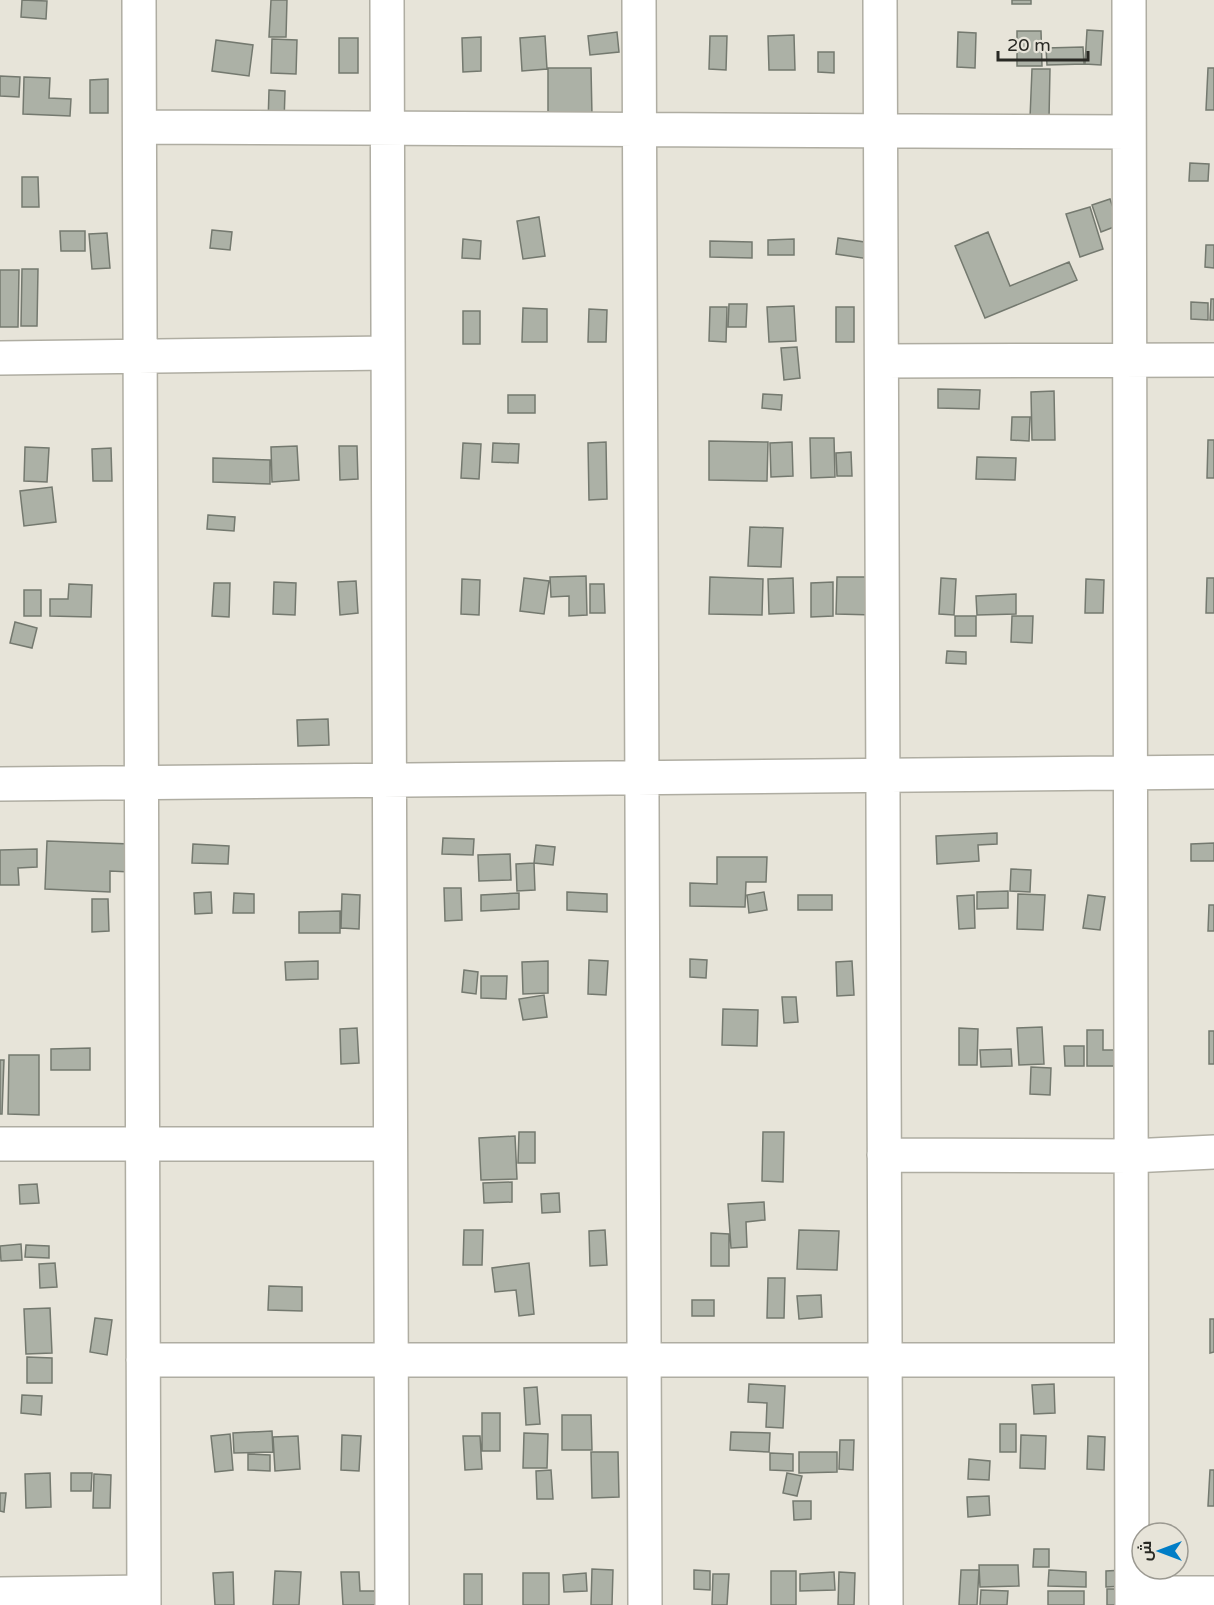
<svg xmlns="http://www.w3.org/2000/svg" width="1214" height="1605" font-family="'Varela Round',Cairo,sans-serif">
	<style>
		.building { fill: #acb1a6; stroke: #74796f; stroke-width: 1.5 }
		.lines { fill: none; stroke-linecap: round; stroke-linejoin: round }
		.minor-casing { stroke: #afada2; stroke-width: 36 }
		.minor { stroke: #fff; stroke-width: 33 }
	</style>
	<rect width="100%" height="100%" fill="#e7e4d9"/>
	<path class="building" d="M22,0L47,1L46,19L21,17Z
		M271,0H287L286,37H269Z
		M1012,0H1031V4H1012Z
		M1087,30L1103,31L1101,65L1085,64Z
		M1017,31H1041L1042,66H1017Z
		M617,32L619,52L590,55L588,36Z
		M958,32L976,33L975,68L957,67Z
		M794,35L795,70H769L768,36Z
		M545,36L547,69L522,71L520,38Z
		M710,36H727L726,70L709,69Z
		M481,37V71L463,72L462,38Z
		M339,38H358V73H339Z
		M272,39L297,40L296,74L271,73Z
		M216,40L253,45L249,76L212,71Z
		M1083,47L1084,64L1047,65L1046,48Z
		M818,52H834V73L818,72Z
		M548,68H591L592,116H548Z
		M1208,68H1214V110H1206Z
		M1032,69H1050L1049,118H1030Z
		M0,76L20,77L19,97L0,96Z
		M24,77L50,78L49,98L71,99L70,116L23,114Z
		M108,79V113H90V80Z
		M269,90L285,91L284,123H268Z
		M1190,163L1209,164L1208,181H1189Z
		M22,177H38L39,207H22Z
		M1110,199L1119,225L1101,232L1092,205Z
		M1090,207L1103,249L1080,257L1066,214Z
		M539,217L545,256L523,259L517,221Z
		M212,230L232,232L230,250L210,248Z
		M60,231H85V251H61Z
		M988,232L1010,286L1069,262L1077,280L985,318L955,246Z
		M107,233L110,268L92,269L89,234Z
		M838,238L871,243L869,259L836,254Z
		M463,239L481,241L480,259L462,258Z
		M794,239V255H768V240Z
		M710,241L752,242V258L710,257Z
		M1206,245H1214V268L1205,267Z
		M22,269H38L37,326H21Z
		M0,270H19L18,327H0Z
		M1211,299H1214V320H1210Z
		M1191,302L1208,303V320L1191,319Z
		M729,304H747L746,327H728Z
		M794,306L796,341L769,342L767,307Z
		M710,307H727L726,342L709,341Z
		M836,307H854V342H836Z
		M523,308L547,309V342H522Z
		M589,309L607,310L606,342H588Z
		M463,311H480V344H463Z
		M797,347L800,378L784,380L781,348Z
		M938,389L980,390L979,409L938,408Z
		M1054,391L1055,440H1032L1031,392Z
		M763,394L782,395L781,410L762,408Z
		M508,395H535V413H508Z
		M1012,417H1030L1029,441L1011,440Z
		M810,438H834L835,477L811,478Z
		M1208,440H1214V478H1207Z
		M709,441L768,442L767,481L709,480Z
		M606,442L607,499L589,500L588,443Z
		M792,442L793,476L771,477L770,443Z
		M463,443L481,444L479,479L461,478Z
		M493,443L519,444L518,463L492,462Z
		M297,446L299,480L272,482L271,447Z
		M339,446H357L358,479L340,480Z
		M25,447L49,448L47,482L24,481Z
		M111,448L112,481H93L92,449Z
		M851,452L852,476H837L836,453Z
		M977,457L1016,458L1015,480L976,479Z
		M213,458L270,460V484L213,482Z
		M52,487L56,522L24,526L20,491Z
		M208,515L235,517L234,531L207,529Z
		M750,527L783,528L781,567L748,566Z
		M586,576L587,615L569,616V596L551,597L550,577Z
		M710,577L763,579L762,615L709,614Z
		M837,577H874V615L836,614Z
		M524,578L549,581L544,614L520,611Z
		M793,578L794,613L769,614L768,579Z
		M941,578L956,579L954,615L939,614Z
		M1207,578H1214V613H1206Z
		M462,579L480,580L479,615L461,614Z
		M1086,579L1104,580L1103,613H1085Z
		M356,581L358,613L340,615L338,582Z
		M274,582L296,583L295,615L273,614Z
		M833,582V616L811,617V583Z
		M214,583H230L229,617L212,616Z
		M69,584L92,585L91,617L50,616V599H68Z
		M590,584H604L605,613H590Z
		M24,590H41V616H24Z
		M1016,594V614L977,615L976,596Z
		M955,616H976V636H955Z
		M1012,616H1033L1032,643L1011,642Z
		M15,622L37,628L32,648L10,643Z
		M947,651L966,652V664L946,663Z
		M328,719L329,745L298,746L297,720Z
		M997,833V844L978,845L979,861L937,864L936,836Z
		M443,838L474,839L473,855L442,854Z
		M47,841L131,844L130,872L110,871V892L45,889Z
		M1214,843V861H1191V844Z
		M193,844L229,846L228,864L192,863Z
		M536,845L555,847L553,865L534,863Z
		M37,849V867L18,868L19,885H0V850Z
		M510,854L511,880L479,881L478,855Z
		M717,857H767L766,882H746L745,907L690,906V883L717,884Z
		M534,863L535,890L517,891L516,864Z
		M1011,869L1031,870L1030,892L1010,891Z
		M444,888H461L462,920L445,921Z
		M1008,891V908L977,909V892Z
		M211,892L212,913L195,914L194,893Z
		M567,892L607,894V912L567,910Z
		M764,892L767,910L749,913L747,895Z
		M234,893L254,894V913H233Z
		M519,893V909L481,911V895Z
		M342,894L360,895L359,929L341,928Z
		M1018,894L1045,895L1043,930L1017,929Z
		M798,895H832V910H798Z
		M974,895L975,928L959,929L957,896Z
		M1088,895L1105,897L1100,930L1083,928Z
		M92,899H108L109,931L92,932Z
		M1209,905H1214V931H1208Z
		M340,911V933H299V912Z
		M690,959L707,960L706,978L690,977Z
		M589,960L608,961L606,995L588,994Z
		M318,961V979L286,980L285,962Z
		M548,961V993L523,994L522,962Z
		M852,961L854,995L837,996L836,962Z
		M464,970L478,972L476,994L462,992Z
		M481,976H507L506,999L481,998Z
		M544,995L547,1017L523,1020L519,999Z
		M782,997H796L798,1022L784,1023Z
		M723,1009L758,1010L757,1046L722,1045Z
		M1042,1027L1044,1064L1019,1065L1017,1028Z
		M357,1028L359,1063L341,1064L340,1029Z
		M959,1028L978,1029L977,1065H959Z
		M1087,1030H1103V1050H1121V1066H1087Z
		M1209,1031H1214V1064H1209Z
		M1064,1046H1084V1066H1065Z
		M90,1048V1070H51V1049Z
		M1011,1049L1012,1066L981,1067L980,1050Z
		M9,1055H39V1115L8,1114Z
		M0,1060H4L2,1114H0Z
		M1031,1067L1051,1068L1050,1095L1030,1094Z
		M519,1132H535V1163H518Z
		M763,1132H784L783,1182L762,1181Z
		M515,1136L517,1179L481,1180L479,1138Z
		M512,1182V1202L484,1203L483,1183Z
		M37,1184L39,1203L20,1204L19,1185Z
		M559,1193L560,1212L542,1213L541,1194Z
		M764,1202L765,1220L746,1222L747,1247L731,1248L728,1204Z
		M464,1230H483L482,1265H463Z
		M605,1230L607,1265L590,1266L589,1231Z
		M799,1230L839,1231L837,1270L797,1269Z
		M711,1233L729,1234V1266H711Z
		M21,1244L22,1260L1,1261L0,1246Z
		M26,1245L49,1246V1258L25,1257Z
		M55,1263L57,1287L40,1288L39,1264Z
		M529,1263L534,1314L519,1316L516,1290L495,1292L492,1268Z
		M768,1278H785L784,1318H767Z
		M269,1286L302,1287V1311L268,1310Z
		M821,1295L822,1317L799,1319L797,1296Z
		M692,1300H714V1316H692Z
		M50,1308L52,1353L26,1354L24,1309Z
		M95,1318L112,1320L107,1355L90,1352Z
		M1210,1319H1214V1352L1210,1353Z
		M27,1357L52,1358V1383H27Z
		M749,1384L785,1386L783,1428L766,1427L767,1403L748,1402Z
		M1054,1384L1055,1413L1034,1414L1032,1385Z
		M537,1387L540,1424L526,1425L524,1388Z
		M22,1395L42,1396L41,1415L21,1413Z
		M482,1413H500V1451H482Z
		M562,1415H591L592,1450H562Z
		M1000,1424H1016V1452H1000Z
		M272,1431L273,1452L234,1453L233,1433Z
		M731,1432L770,1433L769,1452L730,1450Z
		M524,1433L548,1434L547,1468H523Z
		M230,1434L233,1470L215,1472L211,1436Z
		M342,1435L361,1436L359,1471L341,1470Z
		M1021,1435L1046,1436L1045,1469L1020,1468Z
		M298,1436L300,1469L275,1471L273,1437Z
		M463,1436H480L482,1469L465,1470Z
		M1088,1436L1105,1437L1104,1470L1087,1469Z
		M840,1440H854L853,1470L839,1469Z
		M591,1452H618L619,1497L592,1498Z
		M799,1452H837V1472L799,1473Z
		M770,1453L793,1454V1471L770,1470Z
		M248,1454L270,1455V1471L248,1470Z
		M969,1459L990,1461L989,1480L968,1479Z
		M551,1470L553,1499H537L536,1471Z
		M1210,1470H1214V1506H1208Z
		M50,1473L51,1507L26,1508L25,1474Z
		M71,1473H92L91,1491H71Z
		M787,1473L802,1476L797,1496L783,1493Z
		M94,1474L111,1475L110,1508H93Z
		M0,1493H6L4,1512L0,1511Z
		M989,1496L990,1515L968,1517L967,1497Z
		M793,1501H811V1519L794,1520Z
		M1034,1549H1049V1567H1033Z
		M979,1565H1018L1019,1586L980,1587Z
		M592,1569L613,1570L612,1605H591Z
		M694,1570L710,1571V1590L694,1589Z
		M961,1570H979L977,1605H959Z
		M1049,1570L1086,1572V1587L1048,1586Z
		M1124,1570L1125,1586L1106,1587V1571Z
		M275,1571L301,1572L299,1605H273Z
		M771,1571H796V1605H771Z
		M233,1572L234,1605H215L213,1573Z
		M341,1572H359L360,1591H376L377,1605H343Z
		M834,1572L835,1590L800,1591V1574Z
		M839,1572L855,1573L854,1605H838Z
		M523,1573H549V1605H523Z
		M586,1573L587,1591L564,1592L563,1575Z
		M464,1574H482V1605H464Z
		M713,1574H729L727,1605H712Z
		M1107,1589H1125V1605H1107Z
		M981,1590L1008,1591L1007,1605H980Z
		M1048,1591H1084V1605H1048Z"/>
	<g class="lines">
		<defs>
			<path id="minor" d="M139,0L144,1605
				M387,0L392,1605
				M639,0L645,1605
				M880,0L886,1605
				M1129,0L1132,1605
				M140,127L1129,132
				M0,358L388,353
				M882,361L1214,360
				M0,784L1214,772
				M0,1144H390
				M884,1155L1131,1156L1214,1152
				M143,1360H1131
				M1132,1593H1214
				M0,1594L144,1592"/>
		</defs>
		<use href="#minor" class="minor-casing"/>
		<use href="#minor" class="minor"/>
	</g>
	<g transform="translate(1160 1551) rotate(270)"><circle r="28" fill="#e7e4d9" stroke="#9b9991" stroke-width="1.5"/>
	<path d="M0-4.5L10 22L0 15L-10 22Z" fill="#007dc6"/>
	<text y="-9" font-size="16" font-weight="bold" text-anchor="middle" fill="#292924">ش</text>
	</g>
	<path d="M998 51v9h90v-9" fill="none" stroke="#292924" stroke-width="3"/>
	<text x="1007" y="51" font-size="18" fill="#292924" stroke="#e7e4d9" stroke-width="4.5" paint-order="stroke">20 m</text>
</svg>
